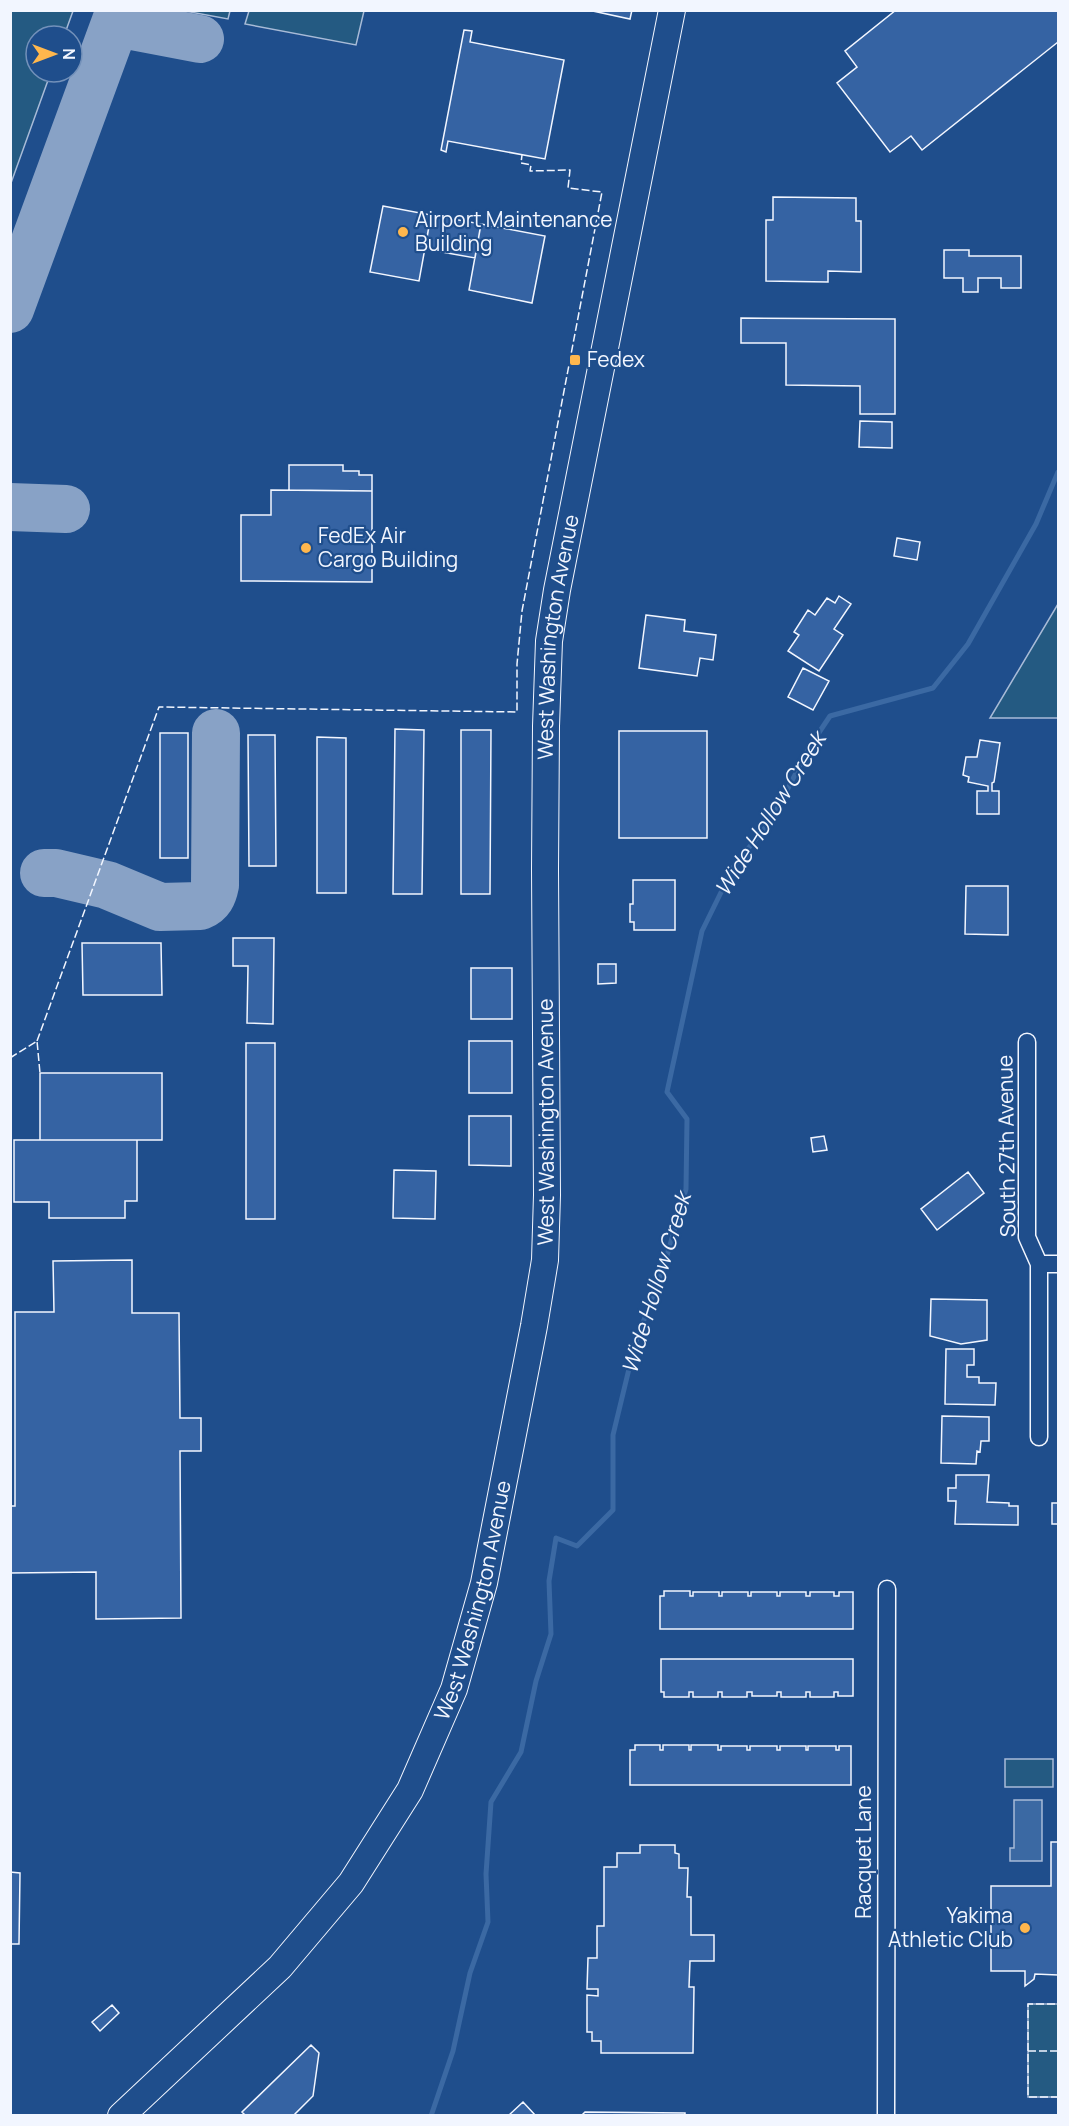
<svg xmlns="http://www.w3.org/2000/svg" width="1069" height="2126" font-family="Manrope,sans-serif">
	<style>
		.green { fill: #245a82; stroke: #a8bbd7; stroke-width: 1.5 }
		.water { fill: #3b69a3; stroke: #a8bbd7; stroke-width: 1.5 }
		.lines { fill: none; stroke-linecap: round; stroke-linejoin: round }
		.stream { stroke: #3b69a3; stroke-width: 5 }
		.taxiway { stroke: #88a2c6; stroke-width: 48 }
		.building { fill: #3563a3; stroke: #f2f6ff; stroke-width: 1.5 }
		.minor-casing { stroke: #f2f6ff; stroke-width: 19 }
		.primary-casing { stroke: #f2f6ff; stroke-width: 28 }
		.minor { stroke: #1f4e8c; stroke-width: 16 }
		.primary { stroke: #1f4e8c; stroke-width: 26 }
		.fence { stroke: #f2f6ff; stroke-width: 1.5; stroke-dasharray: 8 3; stroke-linecap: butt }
		.poi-dot { fill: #ffb74d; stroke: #1f4e8c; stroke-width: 2 }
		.labels { text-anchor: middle; stroke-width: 4.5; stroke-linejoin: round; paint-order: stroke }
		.poi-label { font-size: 21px; fill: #f2f6ff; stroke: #1f4e8c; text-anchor: start }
		.street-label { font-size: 21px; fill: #f2f6ff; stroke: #1f4e8c }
		.water-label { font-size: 22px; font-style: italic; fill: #f2f6ff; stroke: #1f4e8c }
	</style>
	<rect width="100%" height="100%" fill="#1f4e8c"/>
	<path class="green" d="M11,10L73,11L64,36H36V72H51L11,183Z
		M185,11H230L228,19Z
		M249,11V10L364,11L356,45L245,24Z
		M1058,604V718H990Z
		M1005,1759H1053V1787H1005Z
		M1028,2004H1058V2097H1028Z"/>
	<path class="water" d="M1014,1800H1042V1861H1010V1848H1014Z"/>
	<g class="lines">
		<path class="stream" d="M431,2116L453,2051L470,1973L488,1922L486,1874L491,1802L521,1752L536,1681L551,1634L549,1581L556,1538L577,1546L613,1510V1435L635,1344L664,1266L686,1189L687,1119L667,1092L702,931L734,866L772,819L810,746L830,716L933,688L968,644L1036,524L1058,472"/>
		<path class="taxiway" d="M116,23L200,39
			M10,309L120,10
			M10,507L66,509
			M44,873H56L107,885L160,907L200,906C210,902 213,895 215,885L216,733"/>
	</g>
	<path class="building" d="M588,10H632L630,19Z
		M896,10H1058V42L922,150L911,136L890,152L837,83L857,67L845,51Z
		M464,30L472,31L470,42L564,60L545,159L448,141L446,152L441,150Z
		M773,197L856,198V221H861V272L828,271V282L766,281V220H773Z
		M383,206L431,215L419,281L370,272Z
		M431,215L481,224L475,258L425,249Z
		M481,224L545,236L532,303L469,290Z
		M944,250H969V256H1021V288H1001V278H978V292H963V278H944Z
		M741,318L895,319V414H860V386L786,385V343H741Z
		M860,421L892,422V448L859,447Z
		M289,465H343V471H359V475H372V491L289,490Z
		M271,490L372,491V582L241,581V515H271Z
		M897,538L920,542L917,560L894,556Z
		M839,596L851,604L834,629L843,635L819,671L788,651L799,635L794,632L808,610L815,615L827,598L835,603Z
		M646,615L685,620L684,631L716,635L713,660L700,658L697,676L639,668Z
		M803,668L829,681L813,710L788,697Z
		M395,729L424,730L422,894H393Z
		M461,730H491L490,894H461Z
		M619,731H707V838H619Z
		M160,733H188V858H160Z
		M248,735H275L276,866H249Z
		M317,737L346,738V893H317Z
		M980,740L1000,743L994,782L992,783V791H999V814H977V791H988V786L968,782L969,777L963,775L966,757H977Z
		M633,880H675V930H634V922H630V904H633Z
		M966,886H1008V935L965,934Z
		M233,938H274L273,1024L247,1023L248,966H233Z
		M82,943H161L162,995H83Z
		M598,964H616V983L598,984Z
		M471,968H512V1019H471Z
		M469,1041H512V1093H469Z
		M246,1043H275V1219H246Z
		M40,1073H162V1140H40Z
		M469,1116H511V1166L469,1165Z
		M824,1136L827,1150L813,1152L811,1138Z
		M14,1140H137V1201H125V1218H49V1202H14Z
		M394,1170L436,1171L435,1219L393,1218Z
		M968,1172L984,1193L937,1230L921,1209Z
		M132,1260V1313H179L180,1418H201V1451H180L181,1618L96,1619V1572L10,1573V1506H15V1312H54L53,1261Z
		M931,1299L987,1300V1340L961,1344L930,1336Z
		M946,1349H974V1365H967V1377H979V1383H996L995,1405L945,1404Z
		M942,1416L989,1417V1441H981L980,1452L977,1451L976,1464L941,1463Z
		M956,1475H989L987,1502L1009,1503V1506H1018V1525L955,1524L956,1501H948V1488H956Z
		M1052,1503H1058V1524H1052Z
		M664,1591H690V1596H693V1592H719V1596H722V1592H748V1596H751V1592H777V1596H780V1592H806V1596H810V1592H834V1596H839V1592H853V1629H660V1596H664Z
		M661,1659H853V1696H838V1692H834V1697H810V1692H806V1697H781V1692H777V1696H752V1692H747V1697H722V1692H718V1697H693V1692H689V1697H664V1692H661Z
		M635,1745H660V1750H663V1745H689V1750H691V1745H718V1750H721V1746H747V1750H750V1746H777V1750H780V1746H806V1750H808V1746H836V1750H839V1746H851V1785H630V1750H635Z
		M1051,1842H1058V1975L1035,1974L1034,1979L1025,1986V1971H991V1886H1051Z
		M640,1845H675V1853L679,1854V1868H688L687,1897H691V1935H714V1961H690L689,1987H694L693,2053H601V2041H592V2032H587V1995L598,1996V1989H587L588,1958H597V1926H604V1867H617V1853H640Z
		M10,1872L20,1873L19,1944H10Z
		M112,2005L119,2013L100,2031L92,2022Z
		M311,2045L319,2053L313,2096L295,2114L296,2116H246L242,2112Z
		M523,2102L536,2116H508Z
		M585,2112L685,2113V2116H581Z"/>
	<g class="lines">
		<defs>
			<path id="minor" d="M1027,1042V1237L1039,1264H1058
				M1039,1264V1437
				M886,2116L887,1589"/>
			<g id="primary">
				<path id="s1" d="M121,2116L280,1967L351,1883L410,1790L454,1689L484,1583L534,1326L545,1260L547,1195L545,869L546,726L549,641L557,590L672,10"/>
			</g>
		</defs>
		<use href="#minor" class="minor-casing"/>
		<use href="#primary" class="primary-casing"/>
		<use href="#minor" class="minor"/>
		<use href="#primary" class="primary"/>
		<path class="fence" d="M37,1041L159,707L517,712V664L522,611L602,192L568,188L570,170L530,171L531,165L521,163L522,155
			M10,1058L37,1041L40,1073
			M1028,2051V2004H1058
			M1058,2051H1028V2097H1058"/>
	</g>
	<g class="poi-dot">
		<circle cx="403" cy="232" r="6"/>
		<rect x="569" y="354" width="12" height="12" rx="3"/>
		<circle cx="306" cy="548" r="6"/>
		<circle cx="1025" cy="1928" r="6"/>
	</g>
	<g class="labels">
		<g class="poi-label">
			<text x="415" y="227">Airport Maintenance<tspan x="415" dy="24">Building</tspan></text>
			<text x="587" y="367">Fedex</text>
			<text x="318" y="543">FedEx Air<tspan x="318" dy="24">Cargo Building</tspan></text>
			<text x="1013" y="1923" text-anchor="end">Yakima<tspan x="1013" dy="24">Athletic Club</tspan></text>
		</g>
		<g class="street-label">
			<text dy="7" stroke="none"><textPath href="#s1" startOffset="1611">West Washington Avenue</textPath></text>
			<text dy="7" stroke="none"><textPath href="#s1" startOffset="1125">West Washington Avenue</textPath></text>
			<text transform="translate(1007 1146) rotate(-91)" y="7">South 27th Avenue</text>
			<text dy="7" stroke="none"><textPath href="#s1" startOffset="639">West Washington Avenue</textPath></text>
			<text transform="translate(864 1852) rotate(-90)" y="7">Racquet Lane</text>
		</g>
		<g class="water-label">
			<text transform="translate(770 814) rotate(-58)" y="8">Wide Hollow Creek</text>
			<text transform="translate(656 1283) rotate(-73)" y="8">Wide Hollow Creek</text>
		</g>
	</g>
	<rect width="1069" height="2126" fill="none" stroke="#f2f6ff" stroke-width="24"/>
	<g transform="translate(54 54) rotate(90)"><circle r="28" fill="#1f4e8c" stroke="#7391ba" stroke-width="1.5"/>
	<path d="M0-4.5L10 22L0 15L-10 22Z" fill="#ffb74d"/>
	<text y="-9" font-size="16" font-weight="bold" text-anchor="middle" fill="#f2f6ff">N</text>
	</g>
</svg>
